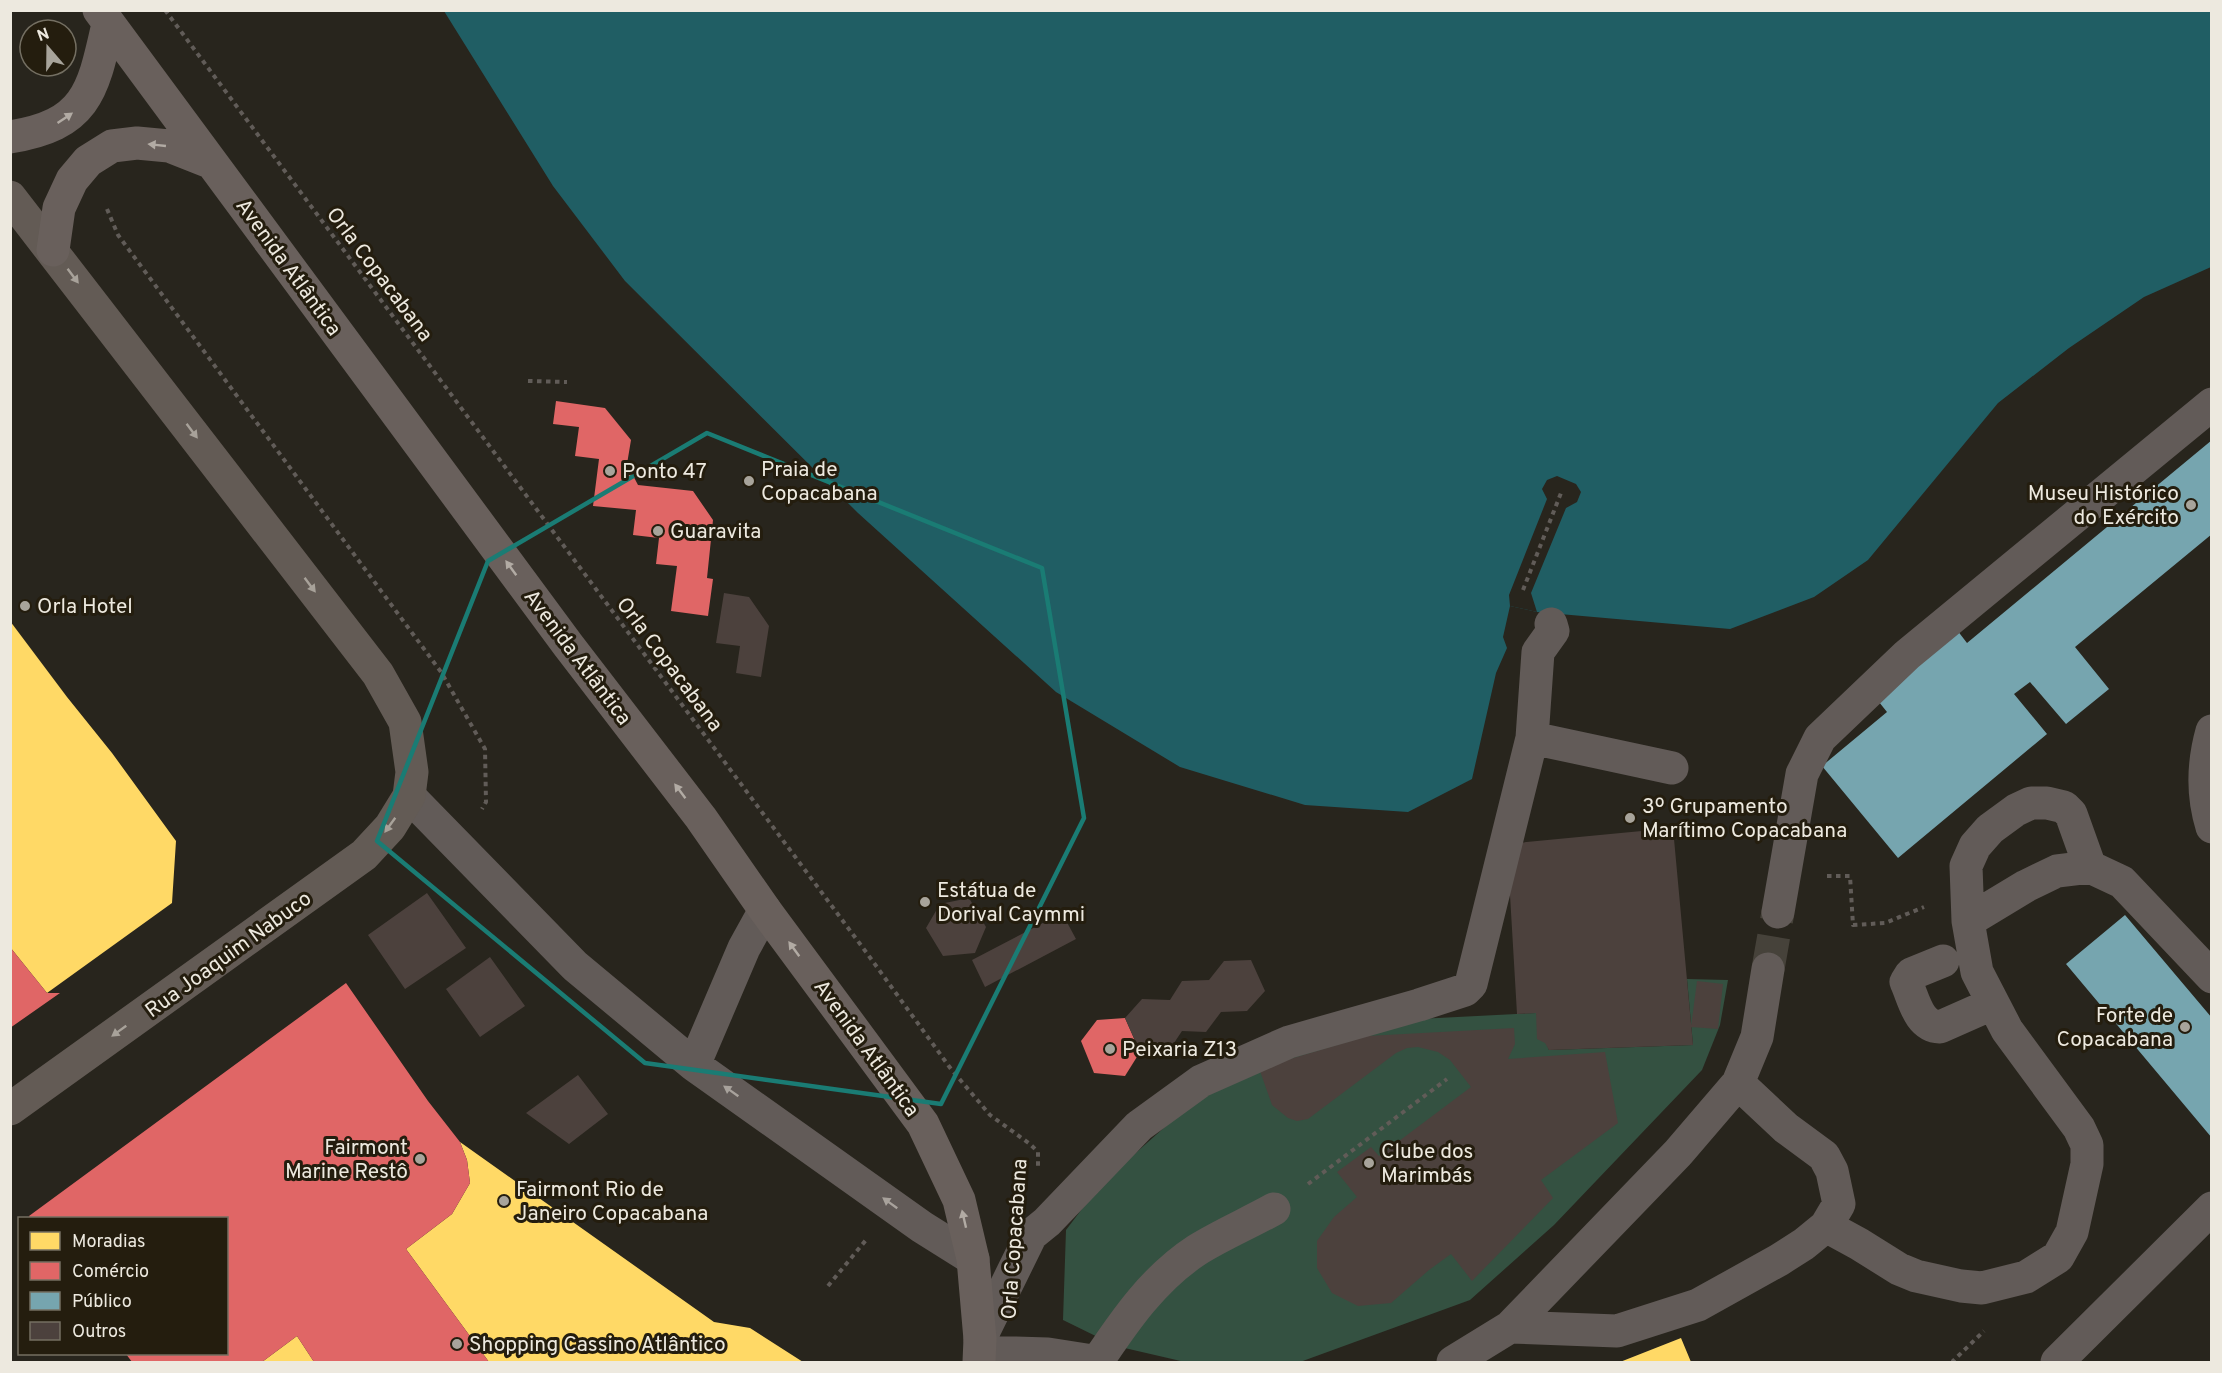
<svg xmlns="http://www.w3.org/2000/svg" width="2222" height="1373" font-family="Overpass,sans-serif">
	<style>
		.grass { fill: #345141 }
		.water { fill: #205e64 }
		.pier { fill: #28251d }
		.homes { fill: #ffd966 }
		.shops { fill: #e06666 }
		.public { fill: #76a5af }
		.building { fill: #4c413d }
		.lines { fill: none; stroke-linecap: round; stroke-linejoin: round }
		.minor-tunnel { stroke: #46423a; stroke-width: 33; stroke-dasharray: 33 16; stroke-linecap: butt }
		.path { stroke: #615c58; stroke-width: 4; stroke-dasharray: 4.5 4.5; stroke-linecap: butt }
		.minor { stroke: #625b58; stroke-width: 33 }
		.major { stroke: #635b55; stroke-width: 33 }
		.highway { stroke: #69605c; stroke-width: 33 }
		.oneway { fill: #b2aba4 }
		.oneway2 { fill: #a8a29a }
		.oneway3 { fill: #a8a29c }
		.marked { fill: none; stroke: #1a7c74; stroke-width: 4.5; stroke-linejoin: round }
		.poi-dot { fill: #a8a49b; stroke: #241d0e; stroke-width: 2 }
		.labels { text-anchor: middle; stroke-width: 6; stroke-linejoin: round; paint-order: stroke }
		.street-label { font-size: 21px; fill: #ede9df; stroke: #241d0e }
		.poi-label { font-size: 21px; fill: #ede9df; stroke: #241d0e; text-anchor: start }
	</style>
	<rect width="100%" height="100%" fill="#28251d"/>
	<path class="grass" d="M1687,979L1728,980L1720,1025L1702,1070L1554,1225L1470,1300L1300,1362H1185L1116,1346L1063,1320L1066,1230L1101,1184L1194,1101L1291,1055L1418,1019L1536,1013L1549,1050L1693,1045Z"/>
	<path class="water" d="M444,11H2211V267L2144,297L2069,348L1998,403L1868,560L1814,597L1730,629L1537,612L1510,606L1503,637L1507,648L1496,673L1472,779L1408,812L1305,805L1180,767L1056,692L858,513L625,281L553,186Z"/>
	<path class="pier" d="M1557,476L1576,484L1581,492L1577,502L1566,508L1531,593L1537,612L1510,606L1509,595L1547,499L1542,489L1547,480Z"/>
	<path class="homes" d="M10,621L67,697L112,753L176,841L172,903L47,993L10,947Z
		M460,1142L714,1322L750,1328L803,1362H489L406,1249L452,1214L470,1183L467,1160Z
		M297,1336L314,1362H262Z
		M1681,1338L1691,1362H1620Z"/>
	<path class="shops" d="M556,401L605,408L631,440L627,464L638,485L693,491L713,520L707,578L713,579L708,616L671,611L677,566L656,564L659,538L633,535L636,510L593,506L599,459L575,456L579,427L553,424Z
		M10,947L47,993H60L10,1028Z
		M346,983L428,1101L460,1142L467,1160L470,1183L452,1214L406,1249L489,1362H314L297,1336L262,1362H132L126,1354H226V1218H30L29,1216Z
		M1125,1018L1140,1052L1125,1076L1094,1073L1081,1041L1097,1020Z"/>
	<path class="public" d="M2212,440V534L2075,647L2109,689L2066,724L2030,682L2014,694L2047,734L1898,858L1822,766L1887,712L1875,697L1957,630L1967,643Z
		M2125,915L2212,1018V1138L2066,964Z"/>
	<path class="building" d="M724,593L749,597L769,626L761,677L736,673L740,646L716,643Z
		M1673,828L1693,1045L1549,1050L1545,1043L1537,1039L1536,1013L1517,1014L1507,844Z
		M427,893L466,948L405,989L368,935Z
		M969,898L986,927L975,953L943,956L926,928L940,904Z
		M1062,913L1076,939L985,987L972,960Z
		M490,957L525,1006L480,1037L446,989Z
		M1251,960L1265,991L1247,1011L1221,1012L1206,1032L1182,1031L1168,1052H1140L1125,1018L1142,999L1170,1000L1182,981L1209,980L1224,961Z
		M1697,981L1723,984L1718,1029L1691,1027Z
		M1514,1028L1515,1044L1508,1059L1605,1052L1618,1123L1541,1180L1553,1198L1472,1281L1451,1254L1429,1270L1391,1303L1358,1306L1332,1293L1317,1268V1241L1334,1217L1357,1197L1337,1172L1371,1147L1379,1156L1471,1087L1450,1060L1438,1052L1418,1047L1407,1048L1396,1053L1308,1119L1297,1121L1288,1118L1272,1105L1260,1071L1290,1059L1367,1036Z
		M578,1075L608,1114L569,1144L526,1113Z"/>
	<g class="lines">
		<path class="minor-tunnel" d="M1768,969L1778,912"/>
		<path class="path" d="M165,10L866,952L951,1069L990,1115L1030,1144L1038,1152V1168
			M107,209L118,235L441,672L485,749L486,802L482,809
			M528,381L567,382
			M1523,590L1561,493
			M1827,876H1850L1853,925L1885,923L1924,907
			M1308,1184L1447,1079
			M828,1286L866,1240
			M1955,1362L1953,1361L1984,1331"/>
		<path class="minor" d="M2212,731C2203,763 2202,795 2212,827
			M1532,738L1538,652L1553,631L1551,624
			M409,796L575,966L694,1065L744,948L765,910
			M1778,912L1802,774L1820,738L1907,655L2212,404
			M1968,921L2026,886L2057,871L2090,867
			M1943,961L1911,974L1906,982C1914,999 1918,1026 1940,1027L1992,1004
			M694,1065L922,1227L973,1259
			M1738,1083L1786,1128L1824,1156L1832,1171L1839,1204L1826,1226L1859,1244L1899,1269L1916,1276L1961,1286L1982,1288L2026,1277L2058,1257L2072,1232L2087,1164V1145L2079,1128L2007,1030L1977,972L1968,921L1966,866L1975,846L1990,829L2016,810L2031,803H2047L2064,807L2071,814L2090,867L2122,882L2212,977
			M1510,1327L1617,1331L1698,1305L1779,1260L1804,1244L1826,1226
			M980,1339L1031,1235L1047,1222L1139,1126L1201,1081L1289,1042L1419,1005L1465,990L1471,984L1532,738L1672,768
			M980,1352L1048,1354L1099,1362
			M1097,1362C1125,1320 1154,1278 1197,1250C1221,1235 1249,1223 1274,1209
			M1453,1362L1510,1327L1678,1153L1738,1083L1757,1037L1768,969
			M2057,1362L2212,1208"/>
		<path class="major" d="M10,197L378,674L405,722L412,772L409,796L390,827L364,855L10,1109"/>
		<path class="highway" d="M99,10L568,645L701,818L765,910L923,1124L959,1200L973,1259L980,1339L979,1362
			M10,137C87,125 93,91 108,24
			M53,250L59,208L72,180L88,161L112,146L137,143L169,146L212,163"/>
	</g>
	<defs><path id="oneway-solid" d="M-6-.8H1V-3.2L6.5 0L1 3.2V.8H-6Z" transform="scale(1.5)"/></defs>
	<g class="oneway">
		<use href="#oneway-solid" transform="translate(65 118) rotate(-34)"/>
		<use href="#oneway-solid" transform="translate(157 145) rotate(-174)"/>
		<use href="#oneway-solid" transform="translate(511 568) rotate(-126)"/>
		<use href="#oneway-solid" transform="translate(680 791) rotate(-127)"/>
		<use href="#oneway-solid" transform="translate(794 949) rotate(-126)"/>
		<use href="#oneway-solid" transform="translate(964 1219) rotate(-103)"/>
	</g>
	<g class="oneway2">
		<use href="#oneway-solid" transform="translate(73 276) rotate(53)"/>
		<use href="#oneway-solid" transform="translate(192 431) rotate(53)"/>
		<use href="#oneway-solid" transform="translate(310 585) rotate(53)"/>
		<use href="#oneway-solid" transform="translate(390 825) rotate(126)"/>
		<use href="#oneway-solid" transform="translate(119 1031) rotate(144)"/>
	</g>
	<g class="oneway3">
		<use href="#oneway-solid" transform="translate(731 1091) rotate(-145)"/>
		<use href="#oneway-solid" transform="translate(890 1203) rotate(-144)"/>
	</g>
	<path class="marked" d="M707,433L1042,568L1084,818L941,1104L645,1063L377,841L488,561Z"/>
	<g class="poi-dot">
		<circle cx="610" cy="471" r="6"/>
		<circle cx="749" cy="481" r="6"/>
		<circle cx="2191" cy="505" r="6"/>
		<circle cx="658" cy="531" r="6"/>
		<circle cx="25" cy="606" r="6"/>
		<circle cx="1630" cy="818" r="6"/>
		<circle cx="925" cy="902" r="6"/>
		<circle cx="2185" cy="1027" r="6"/>
		<circle cx="1110" cy="1049" r="6"/>
		<circle cx="420" cy="1159" r="6"/>
		<circle cx="1369" cy="1163" r="6"/>
		<circle cx="504" cy="1201" r="6"/>
		<circle cx="457" cy="1344" r="6"/>
	</g>
	<g class="labels">
		<g class="street-label">
			<text transform="translate(289 267) rotate(54)" y="7">Avenida Atlântica</text>
			<text transform="translate(380 274) rotate(53)" y="7">Orla Copacabana</text>
			<text transform="translate(578 657) rotate(53)" y="7">Avenida Atlântica</text>
			<text transform="translate(670 664) rotate(53)" y="7">Orla Copacabana</text>
			<text transform="translate(228 954) rotate(-36)" y="7">Rua Joaquim Nabuco</text>
			<text transform="translate(867 1048) rotate(54)" y="7">Avenida Atlântica</text>
			<text transform="translate(1014 1239) rotate(-86)" y="7">Orla Copacabana</text>
		</g>
		<g class="poi-label">
			<text x="761" y="476">Praia de<tspan x="761" dy="24">Copacabana</tspan></text>
			<text x="622" y="478">Ponto 47</text>
			<text x="2179" y="500" text-anchor="end">Museu Histórico<tspan x="2179" dy="24">do Exército</tspan></text>
			<text x="670" y="538">Guaravita</text>
			<text x="37" y="613">Orla Hotel</text>
			<text x="1642" y="813">3º Grupamento<tspan x="1642" dy="24">Marítimo Copacabana</tspan></text>
			<text x="937" y="897">Estátua de<tspan x="937" dy="24">Dorival Caymmi</tspan></text>
			<text x="2173" y="1022" text-anchor="end">Forte de<tspan x="2173" dy="24">Copacabana</tspan></text>
			<text x="1122" y="1056">Peixaria Z13</text>
			<text x="408" y="1154" text-anchor="end">Fairmont<tspan x="408" dy="24">Marine Restô</tspan></text>
			<text x="1381" y="1158">Clube dos<tspan x="1381" dy="24">Marimbás</tspan></text>
			<text x="516" y="1196">Fairmont Rio de<tspan x="516" dy="24">Janeiro Copacabana</tspan></text>
			<text x="469" y="1351">Shopping Cassino Atlântico</text>
		</g>
	</g>
	<rect width="2222" height="1373" fill="none" stroke="#ede9df" stroke-width="24"/>
	<rect x="18" y="1217" width="210" height="138" fill="#241d0e" stroke="#746f62" stroke-width="1.5"/>
	<rect x="30" y="1232" width="30" height="18" fill="#ffd966" stroke="#746f62" stroke-width="1.5"/>
	<text x="72" y="1247" font-size="18" fill="#ede9df">Moradias</text>
	<rect x="30" y="1262" width="30" height="18" fill="#e06666" stroke="#746f62" stroke-width="1.5"/>
	<text x="72" y="1277" font-size="18" fill="#ede9df">Comércio</text>
	<rect x="30" y="1292" width="30" height="18" fill="#76a5af" stroke="#746f62" stroke-width="1.5"/>
	<text x="72" y="1307" font-size="18" fill="#ede9df">Público</text>
	<rect x="30" y="1322" width="30" height="18" fill="#4c413d" stroke="#746f62" stroke-width="1.5"/>
	<text x="72" y="1337" font-size="18" fill="#ede9df">Outros</text>
	<g transform="translate(48 48) rotate(340)"><circle r="28" fill="#241d0e" stroke="#746f62" stroke-width="1.5"/>
	<path d="M0-4.5L10 22L0 15L-10 22Z" fill="#a8a49b"/>
	<text y="-9" font-size="16" font-weight="bold" text-anchor="middle" fill="#ede9df">N</text>
	</g>
</svg>
